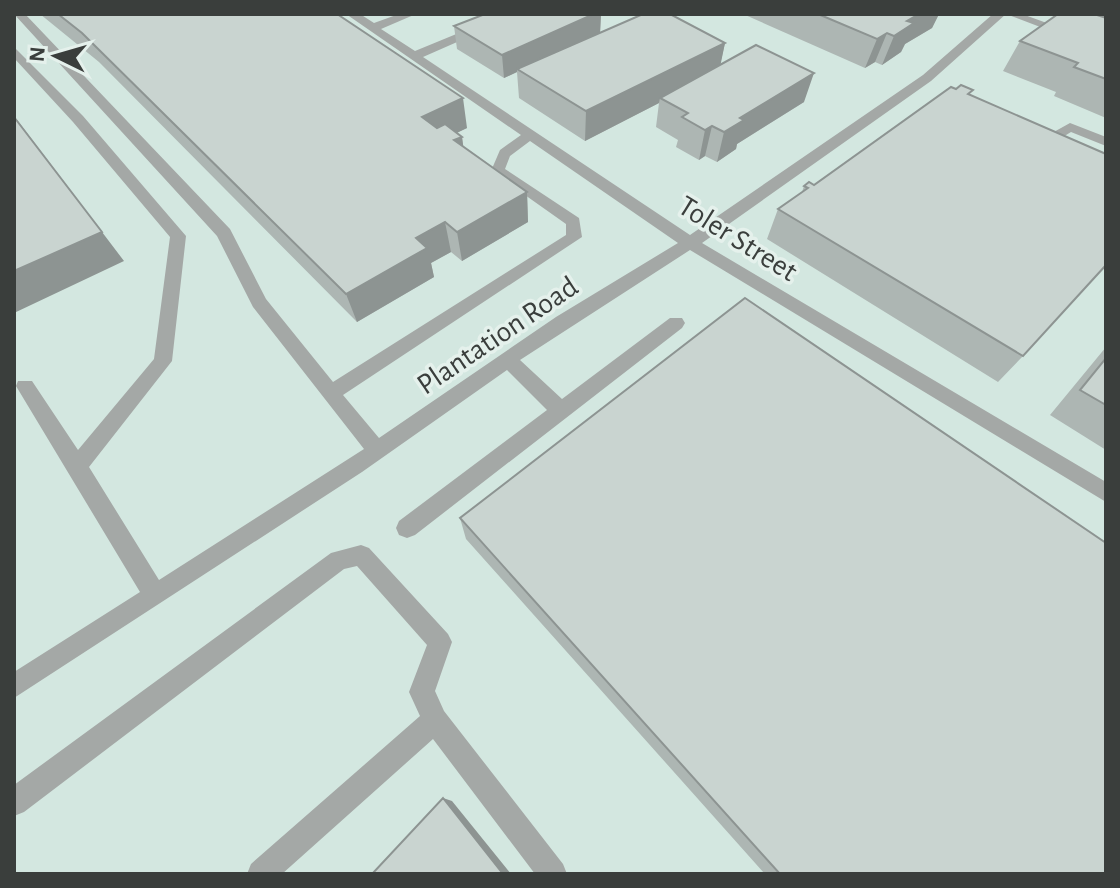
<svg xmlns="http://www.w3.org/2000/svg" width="1120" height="888" font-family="'Alegreya Sans',sans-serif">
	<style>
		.built { fill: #d3e7e0 }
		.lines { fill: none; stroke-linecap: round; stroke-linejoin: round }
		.minor { fill: #a4a8a6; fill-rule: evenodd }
		.wall { fill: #adb6b3 }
		.shaded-wall { fill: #8d9492 }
		.building { fill: #c9d4d0; stroke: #8d9492; stroke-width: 2 }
		.labels { text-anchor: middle; stroke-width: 7; stroke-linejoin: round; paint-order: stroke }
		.street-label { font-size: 30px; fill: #3a3e3c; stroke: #e5f1ec }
	</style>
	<rect width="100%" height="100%" fill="#e5f1ec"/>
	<path class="built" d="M14,14H1106V874H14Z"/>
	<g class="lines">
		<path class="minor" d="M14,14H25L230,229L266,299L333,382L566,235V224L491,171L500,150L521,135L346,14H360L374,23L399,14H416L381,29L415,51L505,14H521L423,57L690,235L923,75L993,14H1022L1055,26L1070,14H1083L1056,33L1006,14L931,81L702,243L1106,482V502L690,250L520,360L562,399L670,318H682L685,323L682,328L415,535L407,538L399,535L396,528L399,521L547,410L507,370L362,472L14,698V672L140,592L16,386L18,381H32L78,450L154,359L170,237L73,122L14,58V47L83,116L186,236L172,361L89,467L159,580L364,449L253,307L217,236ZM530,141L678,243L556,317L379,438L343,395L582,237L579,218L505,169L510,156Z
			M1070,123L1106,137V146L1071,132L1053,143L1030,132L1037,128L1052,133Z
			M361,545L369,548L448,634L452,642L435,691L444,711L563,864L567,874H535L433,739L282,874H247L251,864L420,716L409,692L427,645L357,566L344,569L24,812L14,816V785L331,553Z"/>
	</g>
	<path class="wall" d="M40,14H337L467,128L456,133L462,137L463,146L527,192L528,222L462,261L451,252L431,263L434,277L357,322L99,62Z
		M485,14H601L600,33L725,43L720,65L804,102L737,144L736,149L717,162L705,156L699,160L676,147L678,140L656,127L659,103L585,141L519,98L517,72L504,78L457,49L454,26Z
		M743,14H939L932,28L905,44L901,52L882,65L875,62L865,68Z
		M1106,14V118L1054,96L1056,92L1003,71L1020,41L1102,17Z
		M970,95L1023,356L998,382L767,239L778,209L802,192L804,186L814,185Z
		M1106,347V450L1050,415Z
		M460,518L1106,874H765L466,539Z"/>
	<path class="shaded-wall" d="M594,14H601L600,34L517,69V72L504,78L502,55Z
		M919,14H939L932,28L905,44L901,52L882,65L894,36L907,21Z
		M887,33L875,62L865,68L877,39Z
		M725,43L719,72L660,98L659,103L585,141L586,111Z
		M814,73L804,102L737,144L736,149L717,162L724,132L740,118Z
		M463,98L467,128L428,147L422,117Z
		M14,116L124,261L14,313Z
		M712,126L705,156L699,160L705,130Z
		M462,137L466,166L454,140Z
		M527,192L528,222L462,261L457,232Z
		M445,222L451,252L431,263L434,277L357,322L346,294L416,238Z
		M443,798L452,801L511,874H503Z"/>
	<path class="building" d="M58,14H337L463,98L422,117L437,128L445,124L462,137L454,140L527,192L457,232L445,222L416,238L427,248L346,294L82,33Z
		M485,14H594L502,55L454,26Z
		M643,14H670L725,43L586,111L517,69Z
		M818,14H919L907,21L914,23L894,36L887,33L877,39Z
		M1058,14H1094L1106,18L1104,15L1106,14V79L1074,67L1078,63L1020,41Z
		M756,45L814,73L740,118L744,120L724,132L712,126L705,130L682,117L688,113L660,98Z
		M961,85L973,90L968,94L1106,154V265L1023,356L778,209L808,188L804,186L809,182L814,185L951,87L956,89Z
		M14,117L102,232L14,271Z
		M745,298L1106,543V874H780L460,518Z
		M1106,358V405L1080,390Z
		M443,798L503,874H372Z"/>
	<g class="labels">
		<g class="street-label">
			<text transform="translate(738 238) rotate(32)" y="10">Toler Street</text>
			<text transform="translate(497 335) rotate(-34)" y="10">Plantation Road</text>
		</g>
	</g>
	<rect width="1120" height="888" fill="none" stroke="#3a3e3c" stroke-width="32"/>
	<g transform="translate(56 56) rotate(275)" stroke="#e5f1ec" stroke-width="6" paint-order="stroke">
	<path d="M0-6L14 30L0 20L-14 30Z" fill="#3a3e3c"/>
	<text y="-12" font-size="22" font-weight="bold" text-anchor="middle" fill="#3a3e3c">N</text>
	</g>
</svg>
